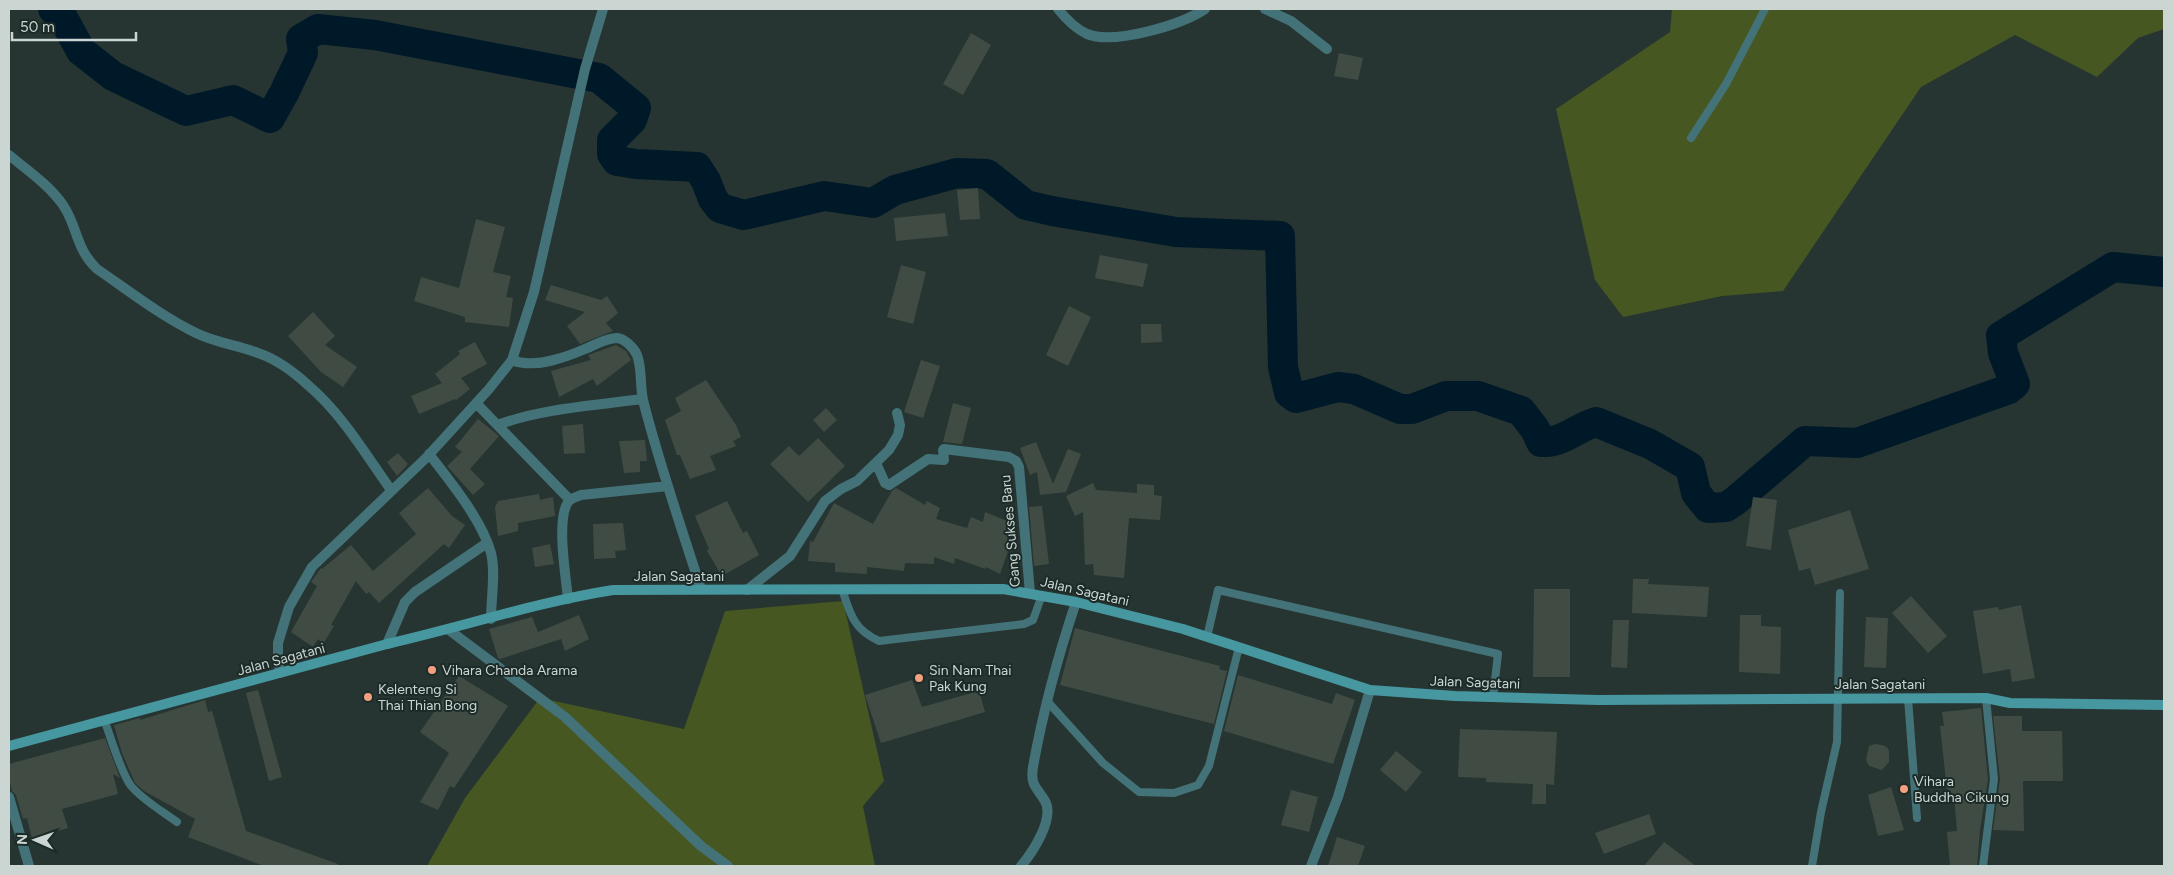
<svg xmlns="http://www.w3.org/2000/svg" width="2173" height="875" font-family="Figtree,sans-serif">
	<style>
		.green { fill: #465722 }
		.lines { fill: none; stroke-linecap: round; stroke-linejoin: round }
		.river { stroke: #001928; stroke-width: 30 }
		.building { fill: #404c43 }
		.lane { stroke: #437378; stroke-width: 8 }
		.street { stroke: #437378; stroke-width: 10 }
		.secondary { stroke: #4797a0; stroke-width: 10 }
		.poi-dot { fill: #f2a07f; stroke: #1c2b28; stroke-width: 2 }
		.labels { text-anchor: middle; stroke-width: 4; stroke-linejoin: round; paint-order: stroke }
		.street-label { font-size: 14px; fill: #cbd5d2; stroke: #1c2b28 }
		.poi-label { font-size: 14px; fill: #cbd5d2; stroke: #1c2b28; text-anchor: start }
	</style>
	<rect width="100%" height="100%" fill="#263532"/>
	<path class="green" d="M1672,9H2164V29L2138,38L2097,77L2015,35L1921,87L1783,291L1722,296L1623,317L1595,280L1556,109L1670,32Z
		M843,601L884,781L863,806L875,866H427L465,798L540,698L684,729L725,611Z"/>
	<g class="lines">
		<path class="river" d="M53,9L63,18L81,51L113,76L186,111L233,100L270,118L284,93L303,53L301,39L318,29L375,35L599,78L636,108L632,120L612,140V154L617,161L636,164L697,167L706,181L713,199L720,208L744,215L824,196L873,203L895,190L957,173L987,174L1026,205L1052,211L1176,232L1280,236L1283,367L1289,393L1296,398L1338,387L1354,389L1400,409H1412L1446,396H1478L1521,411L1535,429L1541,442C1563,443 1576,428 1596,422L1650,444L1690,467L1696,493L1708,508L1726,507L1735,501L1805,441L1857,443L2009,389L2015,384L2003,353L2001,336L2113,267L2164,272"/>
	</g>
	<path class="building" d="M971,33L991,45L963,95L943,84Z
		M1339,53L1363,58L1358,80L1334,76Z
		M978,188L980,219L960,220L957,190Z
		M945,213L948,236L896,241L894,218Z
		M476,219L505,227L493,272L511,276L506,297L513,298L509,327L465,322V317L414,301L421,277L459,288Z
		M1100,255L1148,264L1143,287L1095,278Z
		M901,265L926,272L913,324L887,317Z
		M551,285L601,300L607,296L618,313L606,323L613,331L580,344L567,326L585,312L545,300Z
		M1069,306L1091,317L1068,366L1046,355Z
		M313,312L335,336L325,345L357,367L343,387L321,372L288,336Z
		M1141,324H1161L1162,342L1141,343Z
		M475,342L487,364L461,378L470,389L456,400L455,399L419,414L411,396L442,383L435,374L460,354L458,351Z
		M616,345L626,351L631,360L597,386L593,379L559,397L551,371L591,360L588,355Z
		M921,360L940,366L923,418L904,412Z
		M706,380L736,425L741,437L733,441L736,446L710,456L716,470L690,479L680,455H677L665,420L681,411L675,398Z
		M953,403L971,408L962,444L943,442Z
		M826,408L837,420L824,432L813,420Z
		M478,419L499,436L470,469L485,484L473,495L447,466L462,452L455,447Z
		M583,424L585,453L564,454L562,426Z
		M818,438L845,466L808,502L770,464L789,446L799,456Z
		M645,440L647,461H640V472L624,473L619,441Z
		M1036,442L1053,484L1068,449L1081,454L1066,492L1040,495L1037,472L1030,475L1020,448Z
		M398,453L408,464L397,476L387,462Z
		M1093,483L1096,490L1137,493V484L1154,485V495L1162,496L1160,520L1129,518L1124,578L1094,575L1093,564L1085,565L1083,512L1075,516L1066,496Z
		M428,488L452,516L465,525L449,548L444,544L379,603L369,592L366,594L356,581L331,625L334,626L323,644L318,639L313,647L291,632L317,586L311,582L321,568L322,569L351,545L373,571L416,534L399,513Z
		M896,488L925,505L927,501L940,508L936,519L967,528L971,517L983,522L985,512L1017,525L1000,574L986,567L985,569L955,558L954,564L934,557V564L905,563L904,571L867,567V574L835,572V563L808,561L810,541L813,542L834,503L873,524L892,491Z
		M539,494L540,500L553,497L555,516L518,523V531L498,536L495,507L498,501Z
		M1753,497L1777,500L1771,550L1746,546Z
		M727,501L743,533L747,531L759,555L722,576L707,551L709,549L695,516Z
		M1042,506L1049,564L1034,566L1029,507Z
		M1850,510L1869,569L1815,585L1810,568L1799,571L1788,530Z
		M623,523L626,550L615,551L616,558L594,559L593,524Z
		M550,544L554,564L535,567L532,548Z
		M1633,579H1649L1648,584L1709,587L1707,617L1632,613Z
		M1534,589H1570V677H1533Z
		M1911,596L1947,636L1928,653L1892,613Z
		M2021,605L2035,678L2012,682L2010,669L1983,674L1973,611L1998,607L1999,610Z
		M579,615L589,639L565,651L561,639L500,659L498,658L489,629L532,617L538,632Z
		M1740,615H1761V626L1781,627L1780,674L1739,672Z
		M1866,617L1888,618L1886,668L1864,667Z
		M1613,620H1629L1627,668L1611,667Z
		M1075,628L1220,666L1219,669L1227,671L1214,724L1060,685Z
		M1238,675L1332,704L1336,693L1355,700L1333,764L1224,731Z
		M459,676L508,706L454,788L450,786L438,810L420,802L449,753L420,732Z
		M912,680L922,707L979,691L985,712L881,743L865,695Z
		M258,690L282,777L269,781L246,693Z
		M205,700L208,712L212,711L246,831L338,864V866H264L188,837L195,819L144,791L135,783L122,753L114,725L140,718V720Z
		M1981,708L1988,779L1980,830L1977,866H1950L1947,832L1957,831L1954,796L1944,785L1946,781L1940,726H1944L1942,712Z
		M1993,716H2022V731H2062L2063,781H2023L2024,831L1993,830L2000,779Z
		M1460,729L1557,732L1554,785L1546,784V804H1532L1533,784L1486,782V778L1458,777Z
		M105,738L120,778L113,774L118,794L62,809L68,828L32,838L27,818L23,819L16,795L12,791L9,778V764Z
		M1875,744L1882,745L1887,747L1889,751V762L1882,770L1869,766L1866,760L1869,746Z
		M1396,751L1422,772L1406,792L1380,770Z
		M1891,787L1904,830L1878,836L1868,795Z
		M1291,790L1318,797L1309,832L1281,825Z
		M1649,814L1656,834L1604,854L1595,833Z
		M1337,837L1365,846L1358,866H1328Z
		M1664,842L1696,866H1644Z"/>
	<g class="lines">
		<path class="lane" d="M1691,138L1726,84L1765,9
			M842,589C850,614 854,630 879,641L1024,624L1033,620L1042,595
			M1207,637L1218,590L1498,654L1493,697
			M1908,698L1917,818
			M1047,701L1103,763L1139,792L1174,793L1198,785L1209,766L1239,647
			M105,722C111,738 121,773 131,786C144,801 162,811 177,822
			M1812,866L1821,812L1837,742L1840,593
			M1983,866L1994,779L1986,698"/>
		<path class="street" d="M1058,9C1066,19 1076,29 1087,34C1114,45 1181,25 1205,9
			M1265,9L1291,21L1327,49
			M9,155C27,170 49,185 63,205C78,227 75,248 97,269C129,291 161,316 196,333C216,343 238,345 258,353C276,359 295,373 309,386C342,414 366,455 391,490
			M512,360C534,369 564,358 585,349C595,345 606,338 617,338C625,339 634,348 637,355C643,371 639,388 644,404C660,466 681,527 701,589
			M476,403L570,500
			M498,425C538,409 598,405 642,399
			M429,454C450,481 482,520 491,553C496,573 491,598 491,619
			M876,463L885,483L889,485L928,459L944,460L943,450L944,449L1009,457L1016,461L1019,467L1030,593
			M747,590L790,556L825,501L841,489L857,481L889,450L898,435L900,425L897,413
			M568,599C566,577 556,520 568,502C571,498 577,497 581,495L668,486
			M449,630L565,717L701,846L728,866
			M387,644L405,602L415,592L487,543
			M280,673L278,657V643L289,607L312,567L426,458L489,389L512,360L534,292L585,69L603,9
			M9,797L29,866
			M1021,866C1032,853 1055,819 1045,801C1037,787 1030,786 1033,767C1043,711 1058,656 1076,602
			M1311,866L1338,797L1370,690"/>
		<path class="secondary" d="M9,746L387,644C462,627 537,602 613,590L1003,589L1076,602L1183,629L1370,690L1455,696L1598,700L1986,698L2010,703L2164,705"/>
	</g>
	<g class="poi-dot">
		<circle cx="432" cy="670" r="5"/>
		<circle cx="919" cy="678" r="5"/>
		<circle cx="368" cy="697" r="5"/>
		<circle cx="1904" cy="789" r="5"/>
	</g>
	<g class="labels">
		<g class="street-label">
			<text transform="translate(1010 531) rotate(-95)" y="5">Gang Sukses Baru</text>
			<text x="679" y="581">Jalan Sagatani</text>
			<text transform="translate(1085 591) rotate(13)" y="5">Jalan Sagatani</text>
			<text transform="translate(281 659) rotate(-15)" y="5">Jalan Sagatani</text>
			<text transform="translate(1475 682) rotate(2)" y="5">Jalan Sagatani</text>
			<text x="1880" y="689">Jalan Sagatani</text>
		</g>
		<g class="poi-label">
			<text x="442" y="675">Vihara Chanda Arama</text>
			<text x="929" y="675">Sin Nam Thai<tspan x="929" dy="16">Pak Kung</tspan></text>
			<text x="378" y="694">Kelenteng Si<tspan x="378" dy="16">Thai Thian Bong</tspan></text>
			<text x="1914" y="786">Vihara<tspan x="1914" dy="16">Buddha Cikung</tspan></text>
		</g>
	</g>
	<rect width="2173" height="875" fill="none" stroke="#cbd5d2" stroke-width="20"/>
	<g transform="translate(35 840) rotate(272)" stroke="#1c2b28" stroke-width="4" paint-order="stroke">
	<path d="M0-4L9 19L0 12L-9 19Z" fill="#cbd5d2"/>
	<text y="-8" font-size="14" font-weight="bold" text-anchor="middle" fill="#cbd5d2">N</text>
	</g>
	<path d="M12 32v8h124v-8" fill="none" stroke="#cbd5d2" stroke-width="2.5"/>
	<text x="20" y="32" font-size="15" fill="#cbd5d2" stroke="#1c2b28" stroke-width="4" paint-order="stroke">50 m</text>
</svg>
